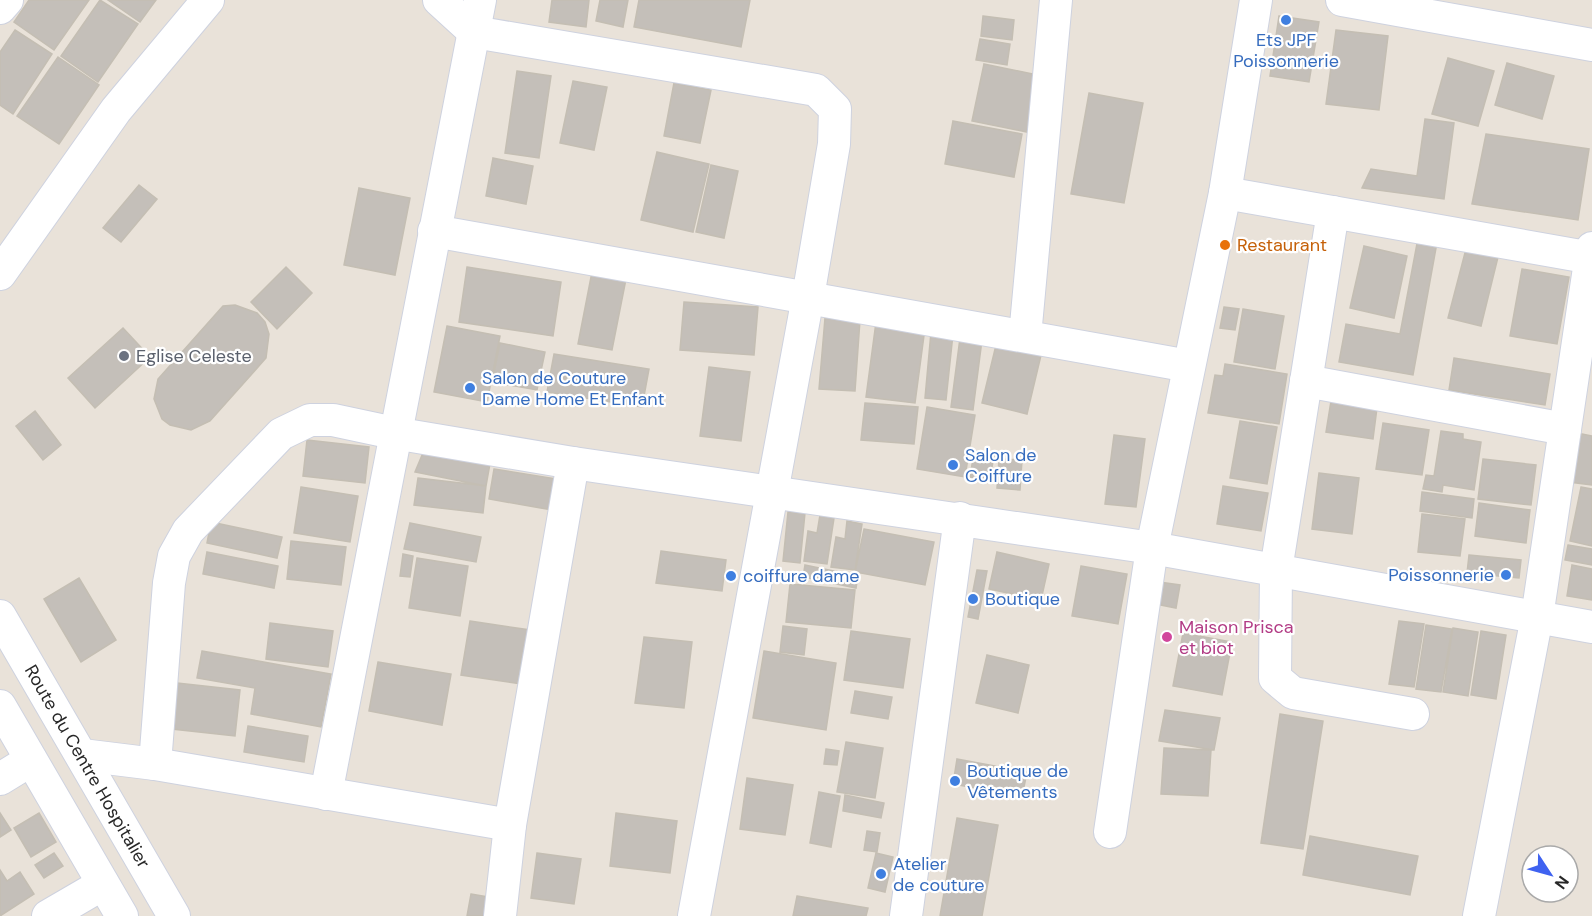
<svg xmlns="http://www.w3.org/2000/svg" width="1592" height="916" font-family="'DM Sans',sans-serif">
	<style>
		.building { fill: #c4bfb9; stroke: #c4beb3; stroke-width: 1.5 }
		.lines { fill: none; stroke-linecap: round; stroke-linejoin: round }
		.minor-casing { stroke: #ced2df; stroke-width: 34 }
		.minor { stroke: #fff; stroke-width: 32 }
		.shop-dot { fill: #3f7fe0; stroke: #fff; stroke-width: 2 }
		.food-dot { fill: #e8710a; stroke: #fff; stroke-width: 2 }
		.worship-dot { fill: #6b7280; stroke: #fff; stroke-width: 2 }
		.hotel-dot { fill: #d1479c; stroke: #fff; stroke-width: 2 }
		.labels { text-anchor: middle; stroke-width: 4.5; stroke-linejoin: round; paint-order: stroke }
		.shop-label { font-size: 18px; fill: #366cbe; stroke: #fff; text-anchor: start }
		.food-label { font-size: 18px; fill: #c56008; stroke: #fff; text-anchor: start }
		.worship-label { font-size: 18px; fill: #5b616d; stroke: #fff; text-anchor: start }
		.hotel-label { font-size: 18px; fill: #b23c85; stroke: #fff; text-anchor: start }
		.street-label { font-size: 18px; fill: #272727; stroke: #fff }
	</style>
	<rect width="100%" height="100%" fill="#e9e2d9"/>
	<path class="building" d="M29,0H89L54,50L14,22Z
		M100,0L138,24L98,82L61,56Z
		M108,0H156L140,22Z
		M552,0H589L586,27L549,22Z
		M600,0H628L623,27L596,21Z
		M639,0H750L741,47L634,27Z
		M983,16L1014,20L1012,40L981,36Z
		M1279,16L1319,22L1309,82L1270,76Z
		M15,30L52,54L13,114L0,105V52Z
		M1336,30L1388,36L1379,110L1326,104Z
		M980,39L1010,44L1007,65L976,60Z
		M58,57L99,85L59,144L17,116Z
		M1448,58L1494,71L1478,126L1432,114Z
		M1507,63L1554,76L1542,119L1495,105Z
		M984,64L1038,75L1027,132L972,121Z
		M517,71L551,76L539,158L505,153Z
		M573,81L607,87L594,150L560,143Z
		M674,83L711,90L700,143L664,136Z
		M1089,93L1143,103L1124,203L1071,194Z
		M1425,119L1454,123L1444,199L1362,188L1371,169L1417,176Z
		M953,121L1022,134L1014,177L945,164Z
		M1486,134L1589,149L1578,220L1472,204Z
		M657,152L709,164L693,232L641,220Z
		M493,158L533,166L526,204L486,196Z
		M711,165L738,171L724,238L696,232Z
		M139,185L157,199L121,242L103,228Z
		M359,188L410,198L395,275L344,265Z
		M1419,233L1438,237L1413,375L1339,362L1346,324L1400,334Z
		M1364,246L1407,256L1394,318L1350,308Z
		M1466,249L1498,257L1481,326L1448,318Z
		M286,267L312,293L277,329L251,302Z
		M467,267L561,282L553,336L459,322Z
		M1522,269L1569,277L1557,344L1510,336Z
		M592,272L626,279L612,350L578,344Z
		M684,302L758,307L754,355L680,350Z
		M235,305L257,313L265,322L269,334L266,358L210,421L191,430L170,425L162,419L154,399L158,379L223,306Z
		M1224,307L1239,309L1235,330L1220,328Z
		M1243,309L1284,316L1275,369L1234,362Z
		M825,318L860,320L855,391L819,389Z
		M876,322L925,328L915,403L866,397Z
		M447,326L500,336L487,402L434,392Z
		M123,328L150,357L95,408L68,378Z
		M931,332L953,334L946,400L925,398Z
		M960,338L982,340L973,410L951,407Z
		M997,341L1042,351L1027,414L982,403Z
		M500,343L545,352L537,390L492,382Z
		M554,354L649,369L642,407L547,392Z
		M1454,358L1550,374L1545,405L1449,390Z
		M1225,364L1287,374L1279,424L1208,413L1215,375L1223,376Z
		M709,367L750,372L741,441L700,436Z
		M1331,401L1377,408L1373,439L1326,432Z
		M865,403L918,407L914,444L861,440Z
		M927,407L975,415L965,477L917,469Z
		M35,411L61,445L43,460L16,426Z
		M1240,421L1277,427L1267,484L1230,478Z
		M1383,423L1429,430L1422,475L1376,469Z
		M1441,431L1463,434V439L1481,442L1474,490L1443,485L1442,492L1423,489L1426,475L1434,476Z
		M1577,433L1592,436V485L1569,482Z
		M1114,435L1145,439L1136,507L1105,504Z
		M307,440L369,447L365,483L303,476Z
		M425,448L491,458L486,486L415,472Z
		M974,452L994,455L990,480L970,477Z
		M999,459L1022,460L1020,490L997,488Z
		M1483,459L1536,465L1531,505L1478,499Z
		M494,469L557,479L552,510L489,499Z
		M1319,473L1359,478L1352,534L1312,529Z
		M418,478L486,486L483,513L414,505Z
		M1223,486L1268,493L1261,531L1217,524Z
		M301,487L358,496L350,542L294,533Z
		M1581,487L1592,489V546L1570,541Z
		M1422,492L1474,499L1472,518L1420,511Z
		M1479,503L1530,510L1526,543L1475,536Z
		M788,512L805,513L800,563L783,561Z
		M1422,514L1465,519L1460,556L1418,552Z
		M820,515L834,518L827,564L804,561L808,531L817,533Z
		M847,521L862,524L855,570L831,567L836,537L845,539Z
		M211,522L282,537L277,558L207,543Z
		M410,523L481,537L476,562L404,549Z
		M864,529L934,542L925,585L855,572Z
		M291,541L346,547L341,585L287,579Z
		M1568,545L1592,549V565L1565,560Z
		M661,551L726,560L722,591L656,583Z
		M207,552L278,566L274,588L203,574Z
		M997,552L1049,564L1041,600L989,589Z
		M403,554L413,556L410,577L400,576Z
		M1469,555L1521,560L1519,578L1467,573Z
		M417,558L468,566L460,616L409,608Z
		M805,565L858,576L856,588L803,577Z
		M1572,565L1592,569V600L1567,596Z
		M1081,566L1127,574L1118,624L1072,616Z
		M977,570L987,571L978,619L968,617Z
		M79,578L116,640L81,662L44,599Z
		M1159,582L1180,585L1176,608L1155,604Z
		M790,584L855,590L851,628L786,622Z
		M470,621L530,630L521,684L461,675Z
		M1399,621L1424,624L1414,687L1389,684Z
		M270,623L333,631L328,667L266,659Z
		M1426,625L1452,629L1441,692L1416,689Z
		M783,626L807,629L804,655L780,652Z
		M1453,628L1478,632L1468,696L1443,692Z
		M851,631L910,639L903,688L844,680Z
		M1481,631L1506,635L1496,699L1471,695Z
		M1183,633L1232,642L1222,695L1173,686Z
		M644,637L692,642L684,708L635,703Z
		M202,651L331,674L321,727L251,714L255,688L197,678Z
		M764,651L836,663L826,730L753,718Z
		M987,655L1029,665L1018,713L976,703Z
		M378,662L451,674L442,725L369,711Z
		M177,683L240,690L235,736L172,729Z
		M855,691L892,697L888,719L851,713Z
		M1165,710L1220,718L1214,750L1159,741Z
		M1280,714L1323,721L1303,849L1261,843Z
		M248,726L308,736L304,762L244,752Z
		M846,742L883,748L875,798L837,792Z
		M1164,748L1211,750L1208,796L1161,794Z
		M826,749L839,751L837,765L824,764Z
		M957,759L1027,772L1022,797L953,784Z
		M747,778L793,785L785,835L740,829Z
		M819,792L840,796L831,847L810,843Z
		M845,795L884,803L881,818L843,811Z
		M0,813L11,830L0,837Z
		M39,813L56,842L31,857L14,828Z
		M616,813L677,821L670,873L610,866Z
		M957,818L998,825L982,916H940Z
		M867,831L880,833L877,852L864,850Z
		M1310,836L1418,856L1410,895L1303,875Z
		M54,853L63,866L44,878L35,865Z
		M537,853L581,859L574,904L531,898Z
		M876,853L893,857L885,892L868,888Z
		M0,870L7,881L20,872L34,894L0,916Z
		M471,894L489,897L486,916H467Z
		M797,896L868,908L866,916H793Z"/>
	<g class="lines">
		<defs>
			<g id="minor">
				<path d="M439,0L474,32L816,90L835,109L834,144L808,297L694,916"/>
				<path d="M1342,0L1592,45"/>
				<path d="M0,8L7,0"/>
				<path d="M1225,193L1592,258"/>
				<path d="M1333,212L1276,570L1275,678L1293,693L1413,714"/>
				<path d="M434,231L1189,366"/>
				<path d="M0,274L116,110L208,0"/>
				<path d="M1025,336L1056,0"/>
				<path d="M1306,381L1565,429"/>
				<path id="s1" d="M0,616L174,916"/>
				<path d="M0,706L122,916"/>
				<path d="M82,755L155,764L510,825"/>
				<path d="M155,764L169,583L174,556L188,531L281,434L310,420H333L394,433L573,463L1152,548L1592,627"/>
				<path d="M0,779L31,760"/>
				<path d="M326,794L480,0"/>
				<path d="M1110,832L1152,548L1225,193L1256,0"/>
				<path d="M48,916L103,884"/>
				<path d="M500,916L510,825L573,463"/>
				<path d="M906,916L960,518"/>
				<path d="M1479,916L1537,617L1592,248"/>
			</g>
		</defs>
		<use href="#minor" class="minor-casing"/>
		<use href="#minor" class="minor"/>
	</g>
	<g class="shop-dot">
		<circle cx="1286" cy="20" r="6"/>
		<circle cx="470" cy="388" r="6"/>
		<circle cx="953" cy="465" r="6"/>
		<circle cx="1506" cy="575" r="6"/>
		<circle cx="731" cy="576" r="6"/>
		<circle cx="973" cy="599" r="6"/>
		<circle cx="955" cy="781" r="6"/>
		<circle cx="881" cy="874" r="6"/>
	</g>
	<circle class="food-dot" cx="1225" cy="245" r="6"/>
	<circle class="worship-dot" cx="124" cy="356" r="6"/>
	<circle class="hotel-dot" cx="1167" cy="637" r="6"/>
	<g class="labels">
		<g class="shop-label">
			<text x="1286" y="46" text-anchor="middle">Ets JPF<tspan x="1286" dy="21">Poissonnerie</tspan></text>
			<text x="482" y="384">Salon de Couture<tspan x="482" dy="21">Dame Home Et Enfant</tspan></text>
			<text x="965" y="461">Salon de<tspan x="965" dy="21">Coiffure</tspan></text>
			<text x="1494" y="581" text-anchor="end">Poissonnerie</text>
			<text x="743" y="582">coiffure dame</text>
			<text x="985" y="605">Boutique</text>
			<text x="967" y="777">Boutique de<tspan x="967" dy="21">Vêtements</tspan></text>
			<text x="893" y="870">Atelier<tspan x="893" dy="21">de couture</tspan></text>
		</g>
		<g class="food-label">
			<text x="1237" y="251">Restaurant</text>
		</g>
		<g class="worship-label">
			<text x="136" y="362">Eglise Celeste</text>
		</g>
		<g class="hotel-label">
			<text x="1179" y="633">Maison Prisca<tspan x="1179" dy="21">et biot</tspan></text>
		</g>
		<g class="street-label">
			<text dy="6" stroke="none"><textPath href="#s1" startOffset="174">Route du Centre Hospitalier</textPath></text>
		</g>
	</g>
	<g transform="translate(1550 874) rotate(126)"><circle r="28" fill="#ffffff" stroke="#a9a9a9" stroke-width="1.5"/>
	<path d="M0-4.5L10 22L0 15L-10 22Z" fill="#3f62f0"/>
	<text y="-9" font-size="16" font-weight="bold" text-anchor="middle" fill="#272727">N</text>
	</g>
</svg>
